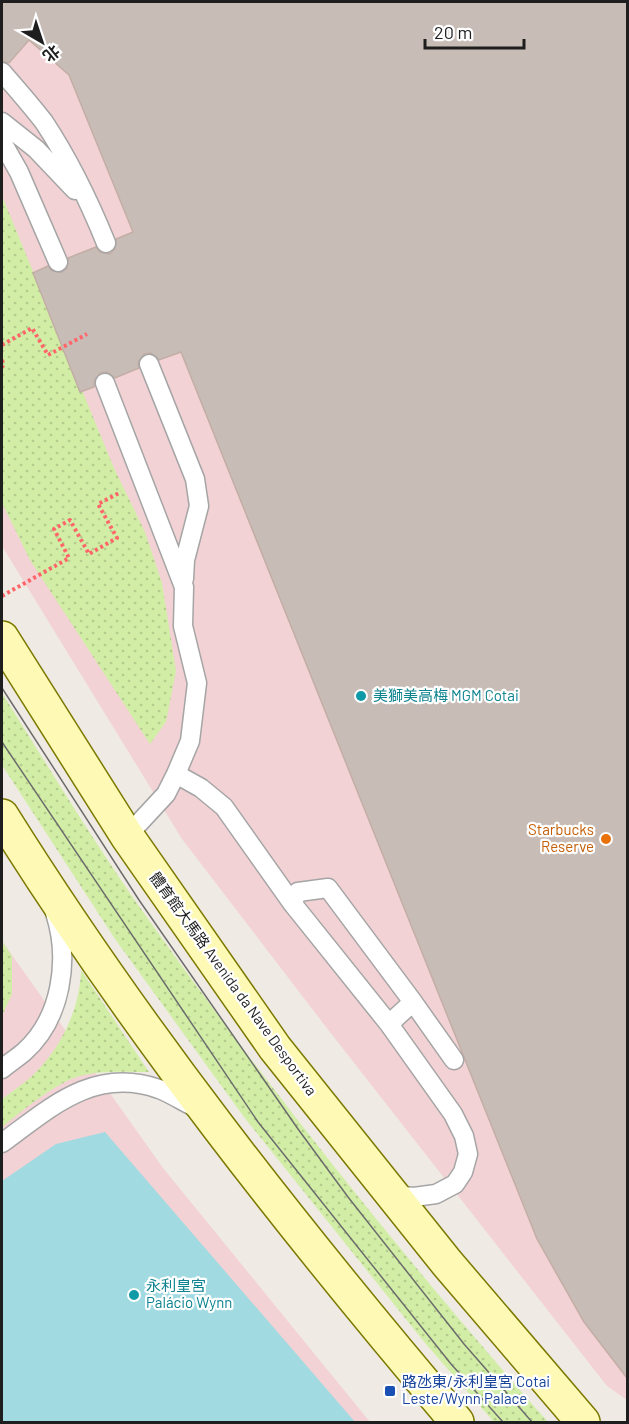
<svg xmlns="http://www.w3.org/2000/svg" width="629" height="1424" font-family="Barlow,'Noto Sans SC',sans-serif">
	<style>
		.commercial { fill: #f2d2d4 }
		.grass { fill: url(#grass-dots) }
		.water { fill: #a1dae1 }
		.building { fill: #c8bcb7; stroke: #c3aea5; stroke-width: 1.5 }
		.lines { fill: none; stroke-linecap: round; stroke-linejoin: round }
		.service-casing { stroke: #a5a5a5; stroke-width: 21 }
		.secondary-casing { stroke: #7b7900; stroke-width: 36 }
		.path { stroke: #ff6669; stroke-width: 4; stroke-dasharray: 3 3; stroke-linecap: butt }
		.service { stroke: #fff; stroke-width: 18 }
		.secondary { stroke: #fef9b4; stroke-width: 33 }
		.tram { stroke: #6c6c6c; stroke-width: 1.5 }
		.culture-dot { fill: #0f9aa8; stroke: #fff; stroke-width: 2 }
		.food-dot { fill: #e8710a; stroke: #fff; stroke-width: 2 }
		.transit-dot { fill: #1a4fb4; stroke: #fff; stroke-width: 2 }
		.labels { text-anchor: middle; stroke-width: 4.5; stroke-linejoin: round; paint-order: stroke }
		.culture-label { font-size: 15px; fill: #0d838f; stroke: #fff; text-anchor: start }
		.food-label { font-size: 15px; fill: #c56008; stroke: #fff; text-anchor: end }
		.street-label { font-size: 15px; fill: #1e1e1e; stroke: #fff }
		.transit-label { font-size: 15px; fill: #164399; stroke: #fff; text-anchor: start }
	</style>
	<defs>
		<pattern id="grass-dots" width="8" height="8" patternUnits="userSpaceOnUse" patternTransform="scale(1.5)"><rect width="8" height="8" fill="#d2eea6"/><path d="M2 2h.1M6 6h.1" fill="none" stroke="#b4cc8e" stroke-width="1.8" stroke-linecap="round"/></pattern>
	</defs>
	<rect width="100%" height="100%" fill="#f0eae4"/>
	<path class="commercial" d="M2,2H627V1400L607,1386L326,1027L182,839L2,546Z
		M2,941L163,1168L370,1422H2Z"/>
	<path class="grass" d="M2,196L114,468L145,532L162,583L176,671L166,722L150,744L30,560L2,503Z
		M2,693C49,768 95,844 146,916C271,1092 406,1261 548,1422H494L425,1343L244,1117L115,939L2,765Z
		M2,941L12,956V994L2,1016Z
		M81,970L149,1072C127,1072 102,1070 80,1076C56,1082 21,1112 2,1127V1099C11,1092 22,1085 31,1077C60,1050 80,1010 81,970Z"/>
	<path class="water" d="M105,1132L355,1422H2V1181L56,1144Z"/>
	<path class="building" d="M2,2H627V1378L584,1322L537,1239L181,352L159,360L151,353L144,354L138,362L139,368L115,378L107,372L100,373L94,381V387L80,392L33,273L48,266L52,271L62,272L67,268L68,258L96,247L100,252L110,254L115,249L116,239L133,232L69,75L29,40L9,63L2,61Z"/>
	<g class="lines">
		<defs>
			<path id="service" d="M2,72C16,88 31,105 44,122C69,160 89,201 106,243
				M2,122L36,149L75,190
				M2,142L19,172L58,262
				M149,364L195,479L199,506L185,560L184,579
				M105,383L184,587L183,626L197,683L190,741L176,774L166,794L127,836
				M176,774L201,788L224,807L292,903L389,1024L453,1114L464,1136L468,1154L463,1172L455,1184L436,1194L414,1197L392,1195
				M292,903L298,892L328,888L413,1002L389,1024
				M413,1002L454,1060
				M2,1069C9,1063 17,1058 24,1052C62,1018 70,959 55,913
				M2,1143C50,1108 94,1066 159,1089C172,1094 184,1102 196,1108"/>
			<path id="secondary" d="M2,638L127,836L275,1048L447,1263L583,1422
				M2,816C136,1030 294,1230 457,1422"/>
		</defs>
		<use href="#service" class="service-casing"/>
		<use href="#secondary" class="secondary-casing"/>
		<path class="path" d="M2,345L32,328L48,355L87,334
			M2,360L4,365L2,367
			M2,596L69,558L54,529L70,520L89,554L117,538L98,504L121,492"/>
		<use href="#service" class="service"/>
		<use href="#secondary" class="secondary"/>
		<path class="tram" d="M2,688L139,900L298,1129L348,1197L464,1344L532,1422
			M2,742L258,1122L451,1364L503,1422"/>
	</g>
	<g class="culture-dot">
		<circle cx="361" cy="696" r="6"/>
		<circle cx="134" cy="1295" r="6"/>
	</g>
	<circle class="food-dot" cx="606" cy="839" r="6"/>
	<rect class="transit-dot" x="384" y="1385" width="12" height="12" rx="3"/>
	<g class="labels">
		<g class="culture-label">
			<text x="373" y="701">美獅美高梅 MGM Cotai</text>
			<text x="146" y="1291">永利皇宮<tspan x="146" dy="17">Palácio Wynn</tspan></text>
		</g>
		<g class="food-label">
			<text x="594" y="835">Starbucks<tspan x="594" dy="17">Reserve</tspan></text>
		</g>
		<g class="street-label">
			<text transform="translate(233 984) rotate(54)" y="5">體育館大馬路 Avenida da Nave Desportiva</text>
		</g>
		<g class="transit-label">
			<text x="402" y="1387">路氹東/永利皇宮 Cotai<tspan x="402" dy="17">Leste/Wynn Palace</tspan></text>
		</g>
	</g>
	<rect width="629" height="1424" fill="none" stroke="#1e1e1e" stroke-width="6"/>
	<g transform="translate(42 42) rotate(141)" stroke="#ffffff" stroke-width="4.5" paint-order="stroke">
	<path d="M0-4.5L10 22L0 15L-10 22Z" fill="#1e1e1e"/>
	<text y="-9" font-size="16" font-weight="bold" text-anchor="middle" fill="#1e1e1e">北</text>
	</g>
	<path d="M425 39v9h99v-9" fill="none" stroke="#1e1e1e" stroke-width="3"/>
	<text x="434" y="39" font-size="18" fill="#1e1e1e" stroke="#ffffff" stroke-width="4.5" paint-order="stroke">20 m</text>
</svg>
